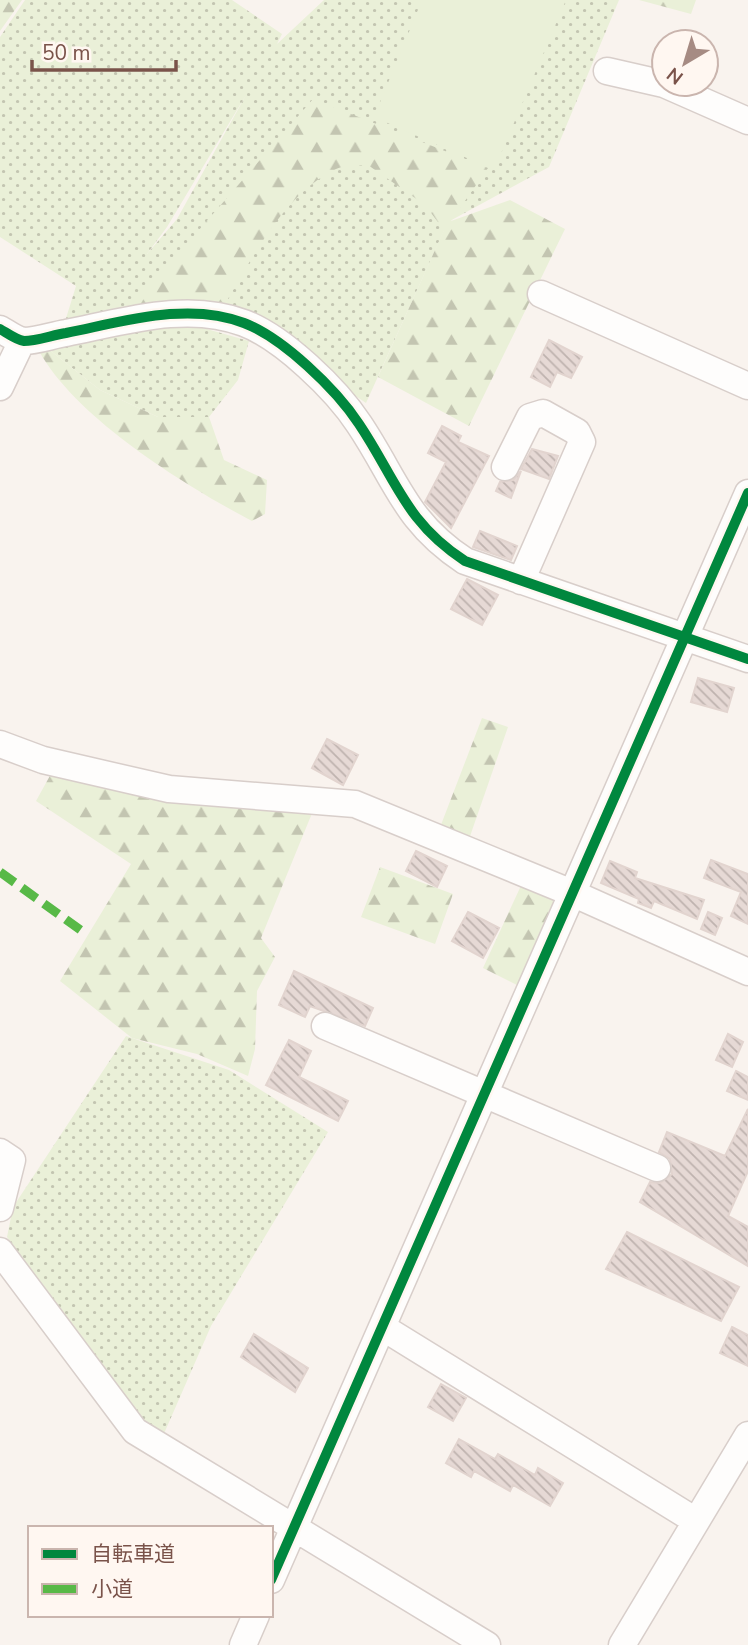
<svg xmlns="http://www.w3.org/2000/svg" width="748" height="1645" font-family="'Nunito Sans','Noto Sans JP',sans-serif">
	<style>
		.grass { fill: url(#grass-dots); fill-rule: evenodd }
		.forest { fill: url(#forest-firs) }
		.garden { fill: #eaf0d8 }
		.building { fill: url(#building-back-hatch); stroke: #e2d4cf; stroke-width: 2 }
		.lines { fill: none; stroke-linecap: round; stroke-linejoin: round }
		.minor-casing { stroke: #d8ceca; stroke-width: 29 }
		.minor { stroke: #fefdfc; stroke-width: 26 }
		.quiet { stroke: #58b947; stroke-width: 9; stroke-dasharray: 18 9; stroke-linecap: butt }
		.cycleway-casing { stroke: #fff7f1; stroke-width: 15 }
		.cycleway { stroke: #00873e; stroke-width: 10 }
	</style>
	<defs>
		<pattern id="grass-dots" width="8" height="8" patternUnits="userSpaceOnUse" patternTransform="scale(1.75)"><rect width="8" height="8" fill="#eaf0d8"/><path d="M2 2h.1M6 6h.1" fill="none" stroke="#c3c5b1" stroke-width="1.8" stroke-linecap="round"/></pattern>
		<pattern id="forest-firs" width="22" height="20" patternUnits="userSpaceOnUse" patternTransform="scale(1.75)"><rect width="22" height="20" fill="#eaf0d8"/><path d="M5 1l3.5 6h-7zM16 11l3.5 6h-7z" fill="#c3c5b1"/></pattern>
		<pattern id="building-back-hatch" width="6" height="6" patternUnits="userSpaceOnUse" patternTransform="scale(1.75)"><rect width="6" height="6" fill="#e6d9d5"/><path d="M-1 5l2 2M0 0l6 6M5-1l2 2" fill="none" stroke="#bfb3af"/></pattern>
	</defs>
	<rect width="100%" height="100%" fill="#f9f3ee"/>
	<path class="grass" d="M25,0H232L282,34L277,44L324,0H619L549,167L448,222L366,403L285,348L217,317L175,320L249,341L238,380L209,417H158L100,390L47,348L63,328L76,286L0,237V37ZM246,95L177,219L147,254L167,227Z
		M126,1036L229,1070L328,1132L211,1326L159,1445L7,1237L13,1207Z"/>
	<path class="forest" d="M0,0H22L0,31Z
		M639,0H696L691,14Z
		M313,99L488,168L451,221L510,200L565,229L469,426L378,377L444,230L425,205L368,165C359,166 344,165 336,169C279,197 249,266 217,317L118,323Z
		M36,345L47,348L100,390L158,417H209L224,460L267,480L265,514L252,521C184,485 70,415 36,345Z
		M482,718L508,727L468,842L439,830Z
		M57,763L317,801L261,938L275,957L257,991L255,1049L248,1076L197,1054L132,1038L60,981L131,864L36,801Z
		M380,867L453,894L435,944L361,917Z
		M525,877L567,895L525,989L483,968Z"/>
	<path class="garden" d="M422,0H566L494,170L374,117Z"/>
	<path class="building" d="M549,340L582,357L571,378L557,372L550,387L531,377Z
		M442,426L461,436L458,442L489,456L451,528L425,502L446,462L428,453Z
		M532,449L558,456L549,479L521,469Z
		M521,471L511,498L496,491L500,482L513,480Z
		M480,531L517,546L511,560L473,547Z
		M467,579L498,595L482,625L451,609Z
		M698,678L734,688L727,712L691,702Z
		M327,739L358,755L343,785L312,768Z
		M416,851L447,866L437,887L406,871Z
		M711,860L748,874V924L731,916L741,892L704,878Z
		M610,861L637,872L635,878L704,900L697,919L654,901L651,908L638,903L639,899L601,883Z
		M468,912L499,928L483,958L452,941Z
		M708,912L722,918L715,935L701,929Z
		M294,971L373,1008L365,1026L310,1006L305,1017L279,1005Z
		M728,1034L743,1042L732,1067L716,1060Z
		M289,1040L311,1051L299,1077L348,1101L338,1121L266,1085Z
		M736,1071L748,1077V1100L727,1091Z
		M748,1109V1171L728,1216L748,1227V1266L640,1202L650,1182L660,1183L672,1174L670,1159L659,1152L667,1132L725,1156Z
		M627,1232L739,1287L721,1321L606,1269Z
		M732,1327L748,1335V1366L720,1353Z
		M254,1334L308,1368L295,1392L241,1357Z
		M441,1384L466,1398L453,1421L428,1407Z
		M459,1439L495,1459L498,1454L535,1475L538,1468L563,1483L550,1506L513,1485L510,1491L474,1471L471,1477L446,1463Z"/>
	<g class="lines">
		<defs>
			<path id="minor" d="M607,71L664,84
				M664,84L748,121
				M541,294L748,386
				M0,329C7,333 16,340 24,341C36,341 53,335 66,333C122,322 188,301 244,323C283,338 336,389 359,424C396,479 405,522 465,561L748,659
				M0,387L22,341
				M505,467L530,417L543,413L577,432L582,442L521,581
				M0,744L43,760L169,789L355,804L572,893L748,972
				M325,1026L657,1168
				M0,1152L12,1160L0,1208
				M0,1251L135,1431L487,1645
				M382,1327L696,1521
				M271,1580L748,493
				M243,1645L256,1615
				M622,1645L748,1435"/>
		</defs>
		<use href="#minor" class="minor-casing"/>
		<use href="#minor" class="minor"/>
		<path class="quiet" d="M0,872L82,931"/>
		<defs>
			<path id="cycleway" d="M0,329C7,333 16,340 24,341C36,341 53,335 66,333C122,322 188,301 244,323C283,338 336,389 359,424C396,479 405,522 465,561L748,659
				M271,1580L748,493"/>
		</defs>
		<use href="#cycleway" class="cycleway-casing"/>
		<use href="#cycleway" class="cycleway"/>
	</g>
	<rect x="28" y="1526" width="245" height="91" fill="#fff7f1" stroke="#cab5ae" stroke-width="2"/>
	<rect x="42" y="1549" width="35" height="10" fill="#00873e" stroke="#cab5ae" stroke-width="2"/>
	<text x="91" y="1561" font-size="21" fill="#7a534a">自転車道</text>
	<rect x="42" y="1584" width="35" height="10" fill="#58b947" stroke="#cab5ae" stroke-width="2"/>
	<text x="91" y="1596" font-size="21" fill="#7a534a">小道</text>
	<g transform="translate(685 63) rotate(218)"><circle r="33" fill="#fff7f1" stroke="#cab5ae" stroke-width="2"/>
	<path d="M0-5L12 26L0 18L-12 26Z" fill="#a68b83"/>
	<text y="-10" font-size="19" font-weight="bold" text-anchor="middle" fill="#7a534a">N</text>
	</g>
	<path d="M32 60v10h144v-10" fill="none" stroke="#7a534a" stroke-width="3.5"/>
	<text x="42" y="60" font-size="21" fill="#7a534a" stroke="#fff7f1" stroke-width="5" paint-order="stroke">50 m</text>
</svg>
